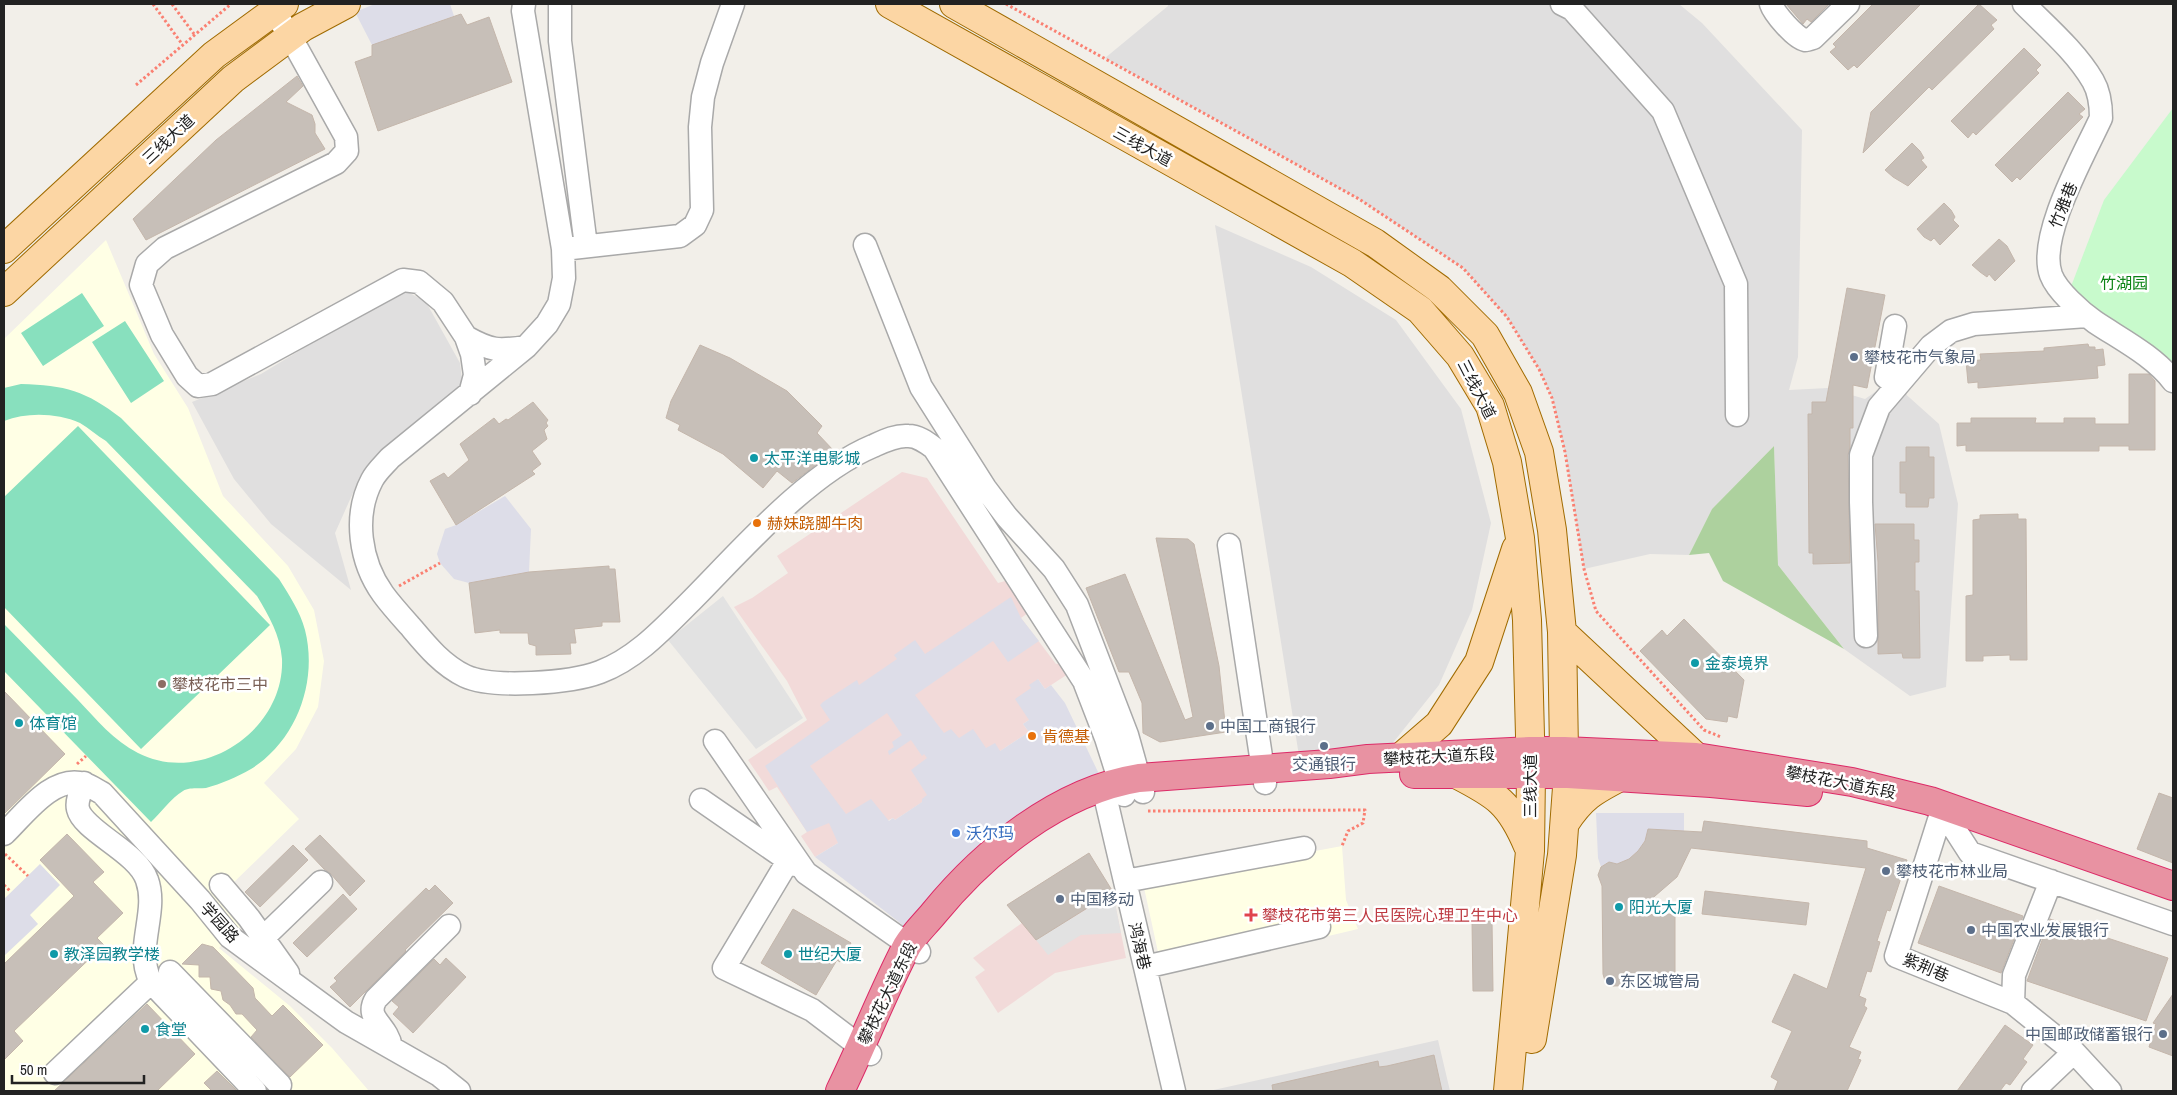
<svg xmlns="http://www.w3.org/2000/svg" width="2177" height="1095" viewBox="0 0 2177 1095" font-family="'Archivo Narrow','Noto Sans SC',sans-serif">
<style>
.residential{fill:#e0dfdf}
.commercial{fill:#f2dad9}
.education{fill:#ffffe5}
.forest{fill:#add19e}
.park{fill:#c8facc}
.pitch{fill:#88e0be}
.parking{fill:#e2e2e2}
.plaza{fill:#dddde8;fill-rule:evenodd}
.building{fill:#c7bfb8;stroke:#c4b6ab}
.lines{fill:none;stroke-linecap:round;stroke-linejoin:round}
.minor-casing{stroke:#a9a9a9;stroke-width:25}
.major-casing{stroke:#a06b00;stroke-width:30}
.highway-casing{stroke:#dc2a67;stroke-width:30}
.path{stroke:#fa8072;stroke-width:3;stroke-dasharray:2.5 2.5;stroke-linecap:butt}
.minor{stroke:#fff;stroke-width:22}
.major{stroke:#fcd6a4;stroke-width:28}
.highway{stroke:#e892a2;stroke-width:28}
.service-dot{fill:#5c6f8a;stroke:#fff;stroke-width:2}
.culture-dot{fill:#0f9aa8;stroke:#fff;stroke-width:2}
.food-dot{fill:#e8710a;stroke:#fff;stroke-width:2}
.education-dot{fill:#8d6e63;stroke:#fff;stroke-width:2}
.shop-dot{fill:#3f7fe0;stroke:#fff;stroke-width:2}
.health-dot{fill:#e0444e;stroke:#fff;stroke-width:2}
.labels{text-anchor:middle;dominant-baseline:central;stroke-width:5;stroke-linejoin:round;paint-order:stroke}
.street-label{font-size:16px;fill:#222;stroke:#fff}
.park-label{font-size:16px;fill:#0c8416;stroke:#fff}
.service-label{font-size:16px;fill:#4e5e75;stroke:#fff;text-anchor:start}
.culture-label{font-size:16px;fill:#0d838f;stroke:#fff;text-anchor:start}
.food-label{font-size:16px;fill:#c56008;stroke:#fff;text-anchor:start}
.education-label{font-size:16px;fill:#785e54;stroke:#fff;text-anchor:start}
.shop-label{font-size:16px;fill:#366cbe;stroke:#fff;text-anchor:start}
.health-label{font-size:16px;fill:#be3a42;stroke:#fff;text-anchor:start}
</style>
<rect width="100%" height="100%" fill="#f2efe9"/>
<path class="residential" d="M1168,4H1679L1702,23L1802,130L1798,357L1789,390L1828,388L1865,399L1891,381L1939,424L1958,504L1946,687L1910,696L1844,649L1778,565L1774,446L1712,509L1689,555L1650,554L1584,569L1565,452L1552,397L1539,369L1507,317L1463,268L1359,199L1105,58L1168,6Z
M1215,225L1311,267L1396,320L1461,409L1491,523L1472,610L1439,685L1388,749L1299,756Z
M406,291L426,302L460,363L463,389L361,475L335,533L351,590L271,524L234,479L192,402L261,374L340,326Z
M1438,1040L1450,1091H1209Z"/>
<path class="commercial" d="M902,472L927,478L998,583L1009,580L1032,610L1021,618L1056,664L1061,663L1068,674L1045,689L1038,679L1031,688L1029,720L1023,724L1029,732L895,820L893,818L838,843L815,857L801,836L807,832L777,787L769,791L748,760L807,720L787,681L734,607L752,598L788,573L777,556Z
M1089,853L1113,893L1126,958L1055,973L998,1013L975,977L985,970L973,958L1022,923L1007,905Z"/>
<path class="education" d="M106,240L154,354L188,408L223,496L288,566L314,610L324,661L318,707L296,749L264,783L299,819L231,885L255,912L219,948L290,1006L332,1048L369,1091H4V339Z
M1342,846L1346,900L1358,929L1163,975L1143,883Z"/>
<path class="forest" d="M1774,446L1778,565L1844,649L1723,581L1709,553L1689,555L1712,509Z"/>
<path class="park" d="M2173,108V381L2067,297L2104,200Z"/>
<path class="pitch" d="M82,293L104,326L43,366L21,333Z
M125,321L164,381L131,403L92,342Z
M21,384C65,385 86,391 121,418L279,579C289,595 300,611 305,630C318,681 297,740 251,769C237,777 221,784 206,788C199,789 189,787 183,791C171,798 161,813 151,822L4,671V624C29,649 53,675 78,700C96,719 114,741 138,753C202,786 285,730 282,659C280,635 269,616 257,596L106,441C97,436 89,428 80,423C57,413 27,412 4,421V388Z
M78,426L270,625L141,749L4,607V497Z"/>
<path class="parking" d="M723,596L803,718L756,749L668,640Z
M1113,893L1121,933L1081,935L1048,955L1036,940Z"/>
<path class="plaza" d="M375,4H450L454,16L372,45L355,12Z
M505,496L531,529L529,572L469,583L454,579L440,563L437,554L445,529L456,525Z
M1011,597L1021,618L1039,641L1008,662L993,641L915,695L944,733L951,729L959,738L973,729L986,748L995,743L1000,751L1029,732L1023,724L1029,720L1015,699L1031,688L1029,685L1038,679L1045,689L1051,685L1065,703L1099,774L1024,819L949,876L904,926L815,857L838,843L829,823L807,832L765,766L830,720L820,705L823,702L857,680L859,685L897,659L894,655L915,640L925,654ZM887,713L902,735L892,742L894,747L888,751L889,755L911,740L922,756L924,754L927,758L911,770L927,795L922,799V802L895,820L893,818L889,821L871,799L846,814L810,766Z
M1596,813H1684V831L1648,829L1645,841L1638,851L1629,859L1617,864L1608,862L1601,867L1598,858Z
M40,864L60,885L30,915L38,924L4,956V899Z"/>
<path class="building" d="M1786,4H1829L1811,22L1807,19L1803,24Z
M1873,4H1921L1857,68L1854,65L1848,70L1830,52L1836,47L1833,44Z
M1979,4L1997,20L1991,25L1994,29L1932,90L1929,87L1863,153L1871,112Z
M461,14L467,25L489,17L512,82L378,131L355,62L372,56V45Z
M2024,48L2041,65L2036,70L2039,73L1976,135L1973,132L1968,138L1951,121Z
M297,76L303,86L286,102L312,115L315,124V133L325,149L146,240L133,219L216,140Z
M2068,92L2085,109L2079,114L2083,117L2020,180L2017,177L2012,182L1995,165Z
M1912,143L1920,151L1924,158L1921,160L1927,167L1908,186L1893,177L1885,170Z
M1944,203L1951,210L1955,217L1953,220L1959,226L1940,245L1934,238L1931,241L1924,237L1917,229Z
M1999,239L2007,246L2015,261L1995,281L1989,274L1987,277L1980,272L1972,265Z
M1847,288L1885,295L1867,388L1853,385V428H1850V447L1848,455L1850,563L1813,564V553H1809L1808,414H1812V402H1826Z
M2088,344L2089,347H2095V350L2103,349L2105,365L2097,366L2098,378L1978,388V382L1968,383L1966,361L1981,360L1980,354L2044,351V348Z
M700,345L730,358L787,391L822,426L817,433L834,451L792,483L777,471L763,488L723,454L678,430L680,425L666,418L671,401Z
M2129,374H2149L2155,381V450H2129V446H2099V451H1966V445L1957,446V423H1971V418H2036L2035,423H2064V418H2095V424H2129Z
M533,402L548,420L546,423L548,426L544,430L547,439L532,451L541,464L532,471L535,474L456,525L430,481L444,473L448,478L469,460L460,444L494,418L499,424L506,419L508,420Z
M1906,447H1929V457H1934V498H1929L1928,507H1906V493H1900V462H1906Z
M2018,514V519H2026L2027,660H2010V655L1983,656V661H1966V596L1973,595V520L1980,519V515Z
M1875,524H1914V540H1919V562H1915V591H1919L1920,658H1903L1902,653L1878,654V562Z
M1156,538L1188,539L1194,544L1219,666L1226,732L1160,742L1143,733L1142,703L1129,672H1119L1086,588L1125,574L1185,720L1193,717Z
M609,566V569H615L620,622H602V626L574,629L576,643H570L571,654L536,655V646L529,644L528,633H500V630L475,633L469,583L529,572Z
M1684,619L1744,680L1737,718L1728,716L1727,722L1706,719L1640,651L1662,630L1667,636Z
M4,691L65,754L4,814Z
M2159,793L2173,798V863L2137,849Z
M1704,821L1867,841V848L1907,860L1890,911L1887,910L1877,941L1880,942L1871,972L1867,971L1859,996L1866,999L1864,1006L1867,1008L1849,1047L1861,1052L1858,1059L1861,1060L1847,1091H1774L1778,1081L1771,1077L1792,1031L1772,1022L1794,974L1827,989L1866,868L1691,848L1677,877L1633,915L1675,914V981H1648V985L1613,986L1605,981L1603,974L1602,886L1598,875L1601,867L1609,862L1617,864L1629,859L1638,851L1645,841L1648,829L1702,832Z
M67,834L104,872L93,882L123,913L97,938L104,945L14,1031L23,1041L4,1060V964L74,896L40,860Z
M320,835L365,881L350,896L330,873L324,869L305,849Z
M293,845L308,860L260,907L245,892Z
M1089,853L1113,892L1036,940L1007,905Z
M435,885L453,903L405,950L406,951L350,1007L330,987L337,981L334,978L426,888L429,891Z
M1939,886L2023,916L2001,973L1918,943Z
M1705,891L1809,903L1806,925L1702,914Z
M343,894L357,909L307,957L293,943Z
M793,909L851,943L840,962L837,960L816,995L761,963Z
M2050,919L2168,958L2146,1021L2027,981Z
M1472,921H1492L1493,991H1473Z
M202,944L213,947L253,988L255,998L272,1016L283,1005L323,1045L290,1077L251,1037L257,1030L242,1014H236L230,1005L223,1000L221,991L211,989L210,977H199V965L182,964Z
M446,958L466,977L413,1033L393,1014L399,1007L392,1001L434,959L440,965Z
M2173,994V1056L2149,1047L2156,1024L2153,1023Z
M147,1004L195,1054L157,1091H54Z
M2005,1025L2033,1045L2023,1059L2027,1062L2010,1085L2006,1083L2000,1091H1957Z
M1434,1055L1442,1091H1273L1272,1085L1378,1061L1379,1067L1387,1066Z
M217,1071L237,1091H212L204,1083Z"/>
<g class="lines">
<g class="minor-casing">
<path id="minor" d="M524,4L523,11L563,249L564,278L559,304L547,324L526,347L390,458C384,465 376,472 372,480C353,516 360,562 383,594C391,605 401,616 410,626C426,645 442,665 465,676C493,689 571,683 600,672C635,659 662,630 688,604C739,553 806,474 873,446C884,441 896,435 908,436C918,436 926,442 934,448L1084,681L1106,738L1124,795
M560,4V41L586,246
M1562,4L1572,9L1663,111L1736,284L1737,415
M1771,4C1774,13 1795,38 1805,40C1807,40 1810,39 1813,38L1848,4
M2024,4C2048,28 2076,52 2093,81C2100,93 2101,106 2101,118C2084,155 2037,237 2051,275C2057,291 2081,312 2095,322C2122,340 2154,356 2173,381
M274,11L290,36L346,137L347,151L336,163L165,248L147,264L141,285L162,335L187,376L198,386L212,384L403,280L419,282L443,302L466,337L472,354L475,375L470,394
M865,245L921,387L985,488L1007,517L1054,569L1077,605L1127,735L1143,792
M563,249L680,236L695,225L702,210L700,127L703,97L712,63L733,4
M1895,326L1886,377L1897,386
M466,337C491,351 498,351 526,347
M1229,545L1265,783
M1866,636L1861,502V455L1879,407L1931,346L1951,331L1974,324L2087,316
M715,741L806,873L919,952
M84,783C81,791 76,801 78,809C83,831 138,852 147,880C157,908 140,939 146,968C147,973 149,978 151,982L255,1091
M701,800L795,865
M1106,800L1174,1091
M1939,820L1896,956L2013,1003L2074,1052L2110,1091
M1952,825L1970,853L2173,924
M4,834C24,815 53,774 84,784C90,785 96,790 102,793L200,900L230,937L346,1022L439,1075L459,1091
M788,861L724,968L812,1010L870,1054
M1125,881L1304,848
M221,885L249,918L288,973
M263,938L321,882
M1145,967L1319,927
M170,972L280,1085
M2013,1003L2014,975L2051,881
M391,1047C387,1024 364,1019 376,999L449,926
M55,1073L151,982
M2033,1091L2074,1052"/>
</g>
<g class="major-casing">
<path id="major" d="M890,4L1352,263L1420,310L1460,356L1490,406L1507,462L1520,538L1527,620L1531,774L1530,851L1508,1091
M954,4L1375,243L1439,289L1485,335L1518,393L1539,452L1552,530L1562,632L1564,751L1568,774L1562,855L1532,1039
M4,249L214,55L284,4
M4,292L233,79L303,27L346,4
M1562,632L1696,757
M1401,757L1439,724L1479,662L1516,549
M1456,774C1497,795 1510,803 1528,846
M1565,823C1582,797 1593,791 1620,777"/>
</g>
<g class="highway-casing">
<path id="highway" d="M1414,774H1568L1711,783L1808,792
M840,1091C863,1044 883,992 907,946C914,934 925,924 934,913C984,852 1058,791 1139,778L1329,764L1368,759L1530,751H1564L1696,757L1852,782L1930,801L2173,886"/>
</g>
<path class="path" d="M153,4L182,44
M172,4L194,34
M1006,4L1359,199L1463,268L1507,317L1539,369L1552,398L1565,452L1584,569L1596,611L1704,730L1721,737
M136,85L231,4
M399,586L440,563
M77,764L86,756
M1148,811L1365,810L1363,823L1348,831L1342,846
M5,854L28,876
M4,885L11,892"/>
<use href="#minor" class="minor"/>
<use href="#major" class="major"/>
<use href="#highway" class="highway"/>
</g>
<g class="service-dot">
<circle cx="1854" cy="357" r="5"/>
<circle cx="1210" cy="726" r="5"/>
<circle cx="1324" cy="746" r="5"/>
<circle cx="1886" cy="871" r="5"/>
<circle cx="1060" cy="899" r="5"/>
<circle cx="1971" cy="930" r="5"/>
<circle cx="1610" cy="981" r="5"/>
<circle cx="2163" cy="1034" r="5"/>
</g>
<g class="culture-dot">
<circle cx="754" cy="458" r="5"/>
<circle cx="1695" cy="663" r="5"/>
<circle cx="19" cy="723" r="5"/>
<circle cx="1619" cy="907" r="5"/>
<circle cx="54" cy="954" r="5"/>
<circle cx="788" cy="954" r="5"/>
<circle cx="145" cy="1029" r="5"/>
</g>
<g class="food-dot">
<circle cx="757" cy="523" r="5"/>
<circle cx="1032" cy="736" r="5"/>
</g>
<circle class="education-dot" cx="162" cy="684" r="5"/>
<circle class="shop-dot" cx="956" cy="833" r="5"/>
<path class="health-dot" d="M1248.5 907.5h5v5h5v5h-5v5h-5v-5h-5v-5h5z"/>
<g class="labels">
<g class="street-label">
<text transform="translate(168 139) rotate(-43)">三线大道</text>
<text transform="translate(1143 146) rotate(29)">三线大道</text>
<text transform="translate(2063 205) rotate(-68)">竹雅巷</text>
<text transform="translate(1477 389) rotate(63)">三线大道</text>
<text transform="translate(1439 756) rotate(-3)">攀枝花大道东段</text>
<text transform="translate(1841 782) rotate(11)">攀枝花大道东段</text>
<text transform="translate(1530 786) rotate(-90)">三线大道</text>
<text transform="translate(220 922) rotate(48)">学园路</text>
<text transform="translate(1140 946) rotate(77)">鸿海巷</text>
<text transform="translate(1926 967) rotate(23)">紫荆巷</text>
<text transform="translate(887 993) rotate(-64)">攀枝花大道东段</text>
</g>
<g class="park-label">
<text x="2124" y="283">竹湖园</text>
</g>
<g class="service-label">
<text x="1864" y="357">攀枝花市气象局</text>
<text x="1220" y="726">中国工商银行</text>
<text x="1324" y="764" text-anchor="middle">交通银行</text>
<text x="1896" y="871">攀枝花市林业局</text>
<text x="1070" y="899">中国移动</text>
<text x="1981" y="930">中国农业发展银行</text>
<text x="1620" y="981">东区城管局</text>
<text x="2153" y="1034" text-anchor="end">中国邮政储蓄银行</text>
</g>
<g class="culture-label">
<text x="764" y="458">太平洋电影城</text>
<text x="1705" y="663">金泰境界</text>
<text x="29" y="723">体育馆</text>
<text x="1629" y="907">阳光大厦</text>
<text x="64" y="954">教泽园教学楼</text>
<text x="798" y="954">世纪大厦</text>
<text x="155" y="1029">食堂</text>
</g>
<g class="food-label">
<text x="767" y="523">赫妹跷脚牛肉</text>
<text x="1042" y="736">肯德基</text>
</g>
<g class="education-label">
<text x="172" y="684">攀枝花市三中</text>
</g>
<g class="shop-label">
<text x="966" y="833">沃尔玛</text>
</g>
<g class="health-label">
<text x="1262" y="915">攀枝花市第三人民医院心理卫生中心</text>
</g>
</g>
<rect width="2177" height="1095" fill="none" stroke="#222222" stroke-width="10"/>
<path d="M12 1075v8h132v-8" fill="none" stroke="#222222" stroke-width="2.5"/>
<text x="20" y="1075" font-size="15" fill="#222222" stroke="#ffffff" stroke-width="4" paint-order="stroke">50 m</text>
</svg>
